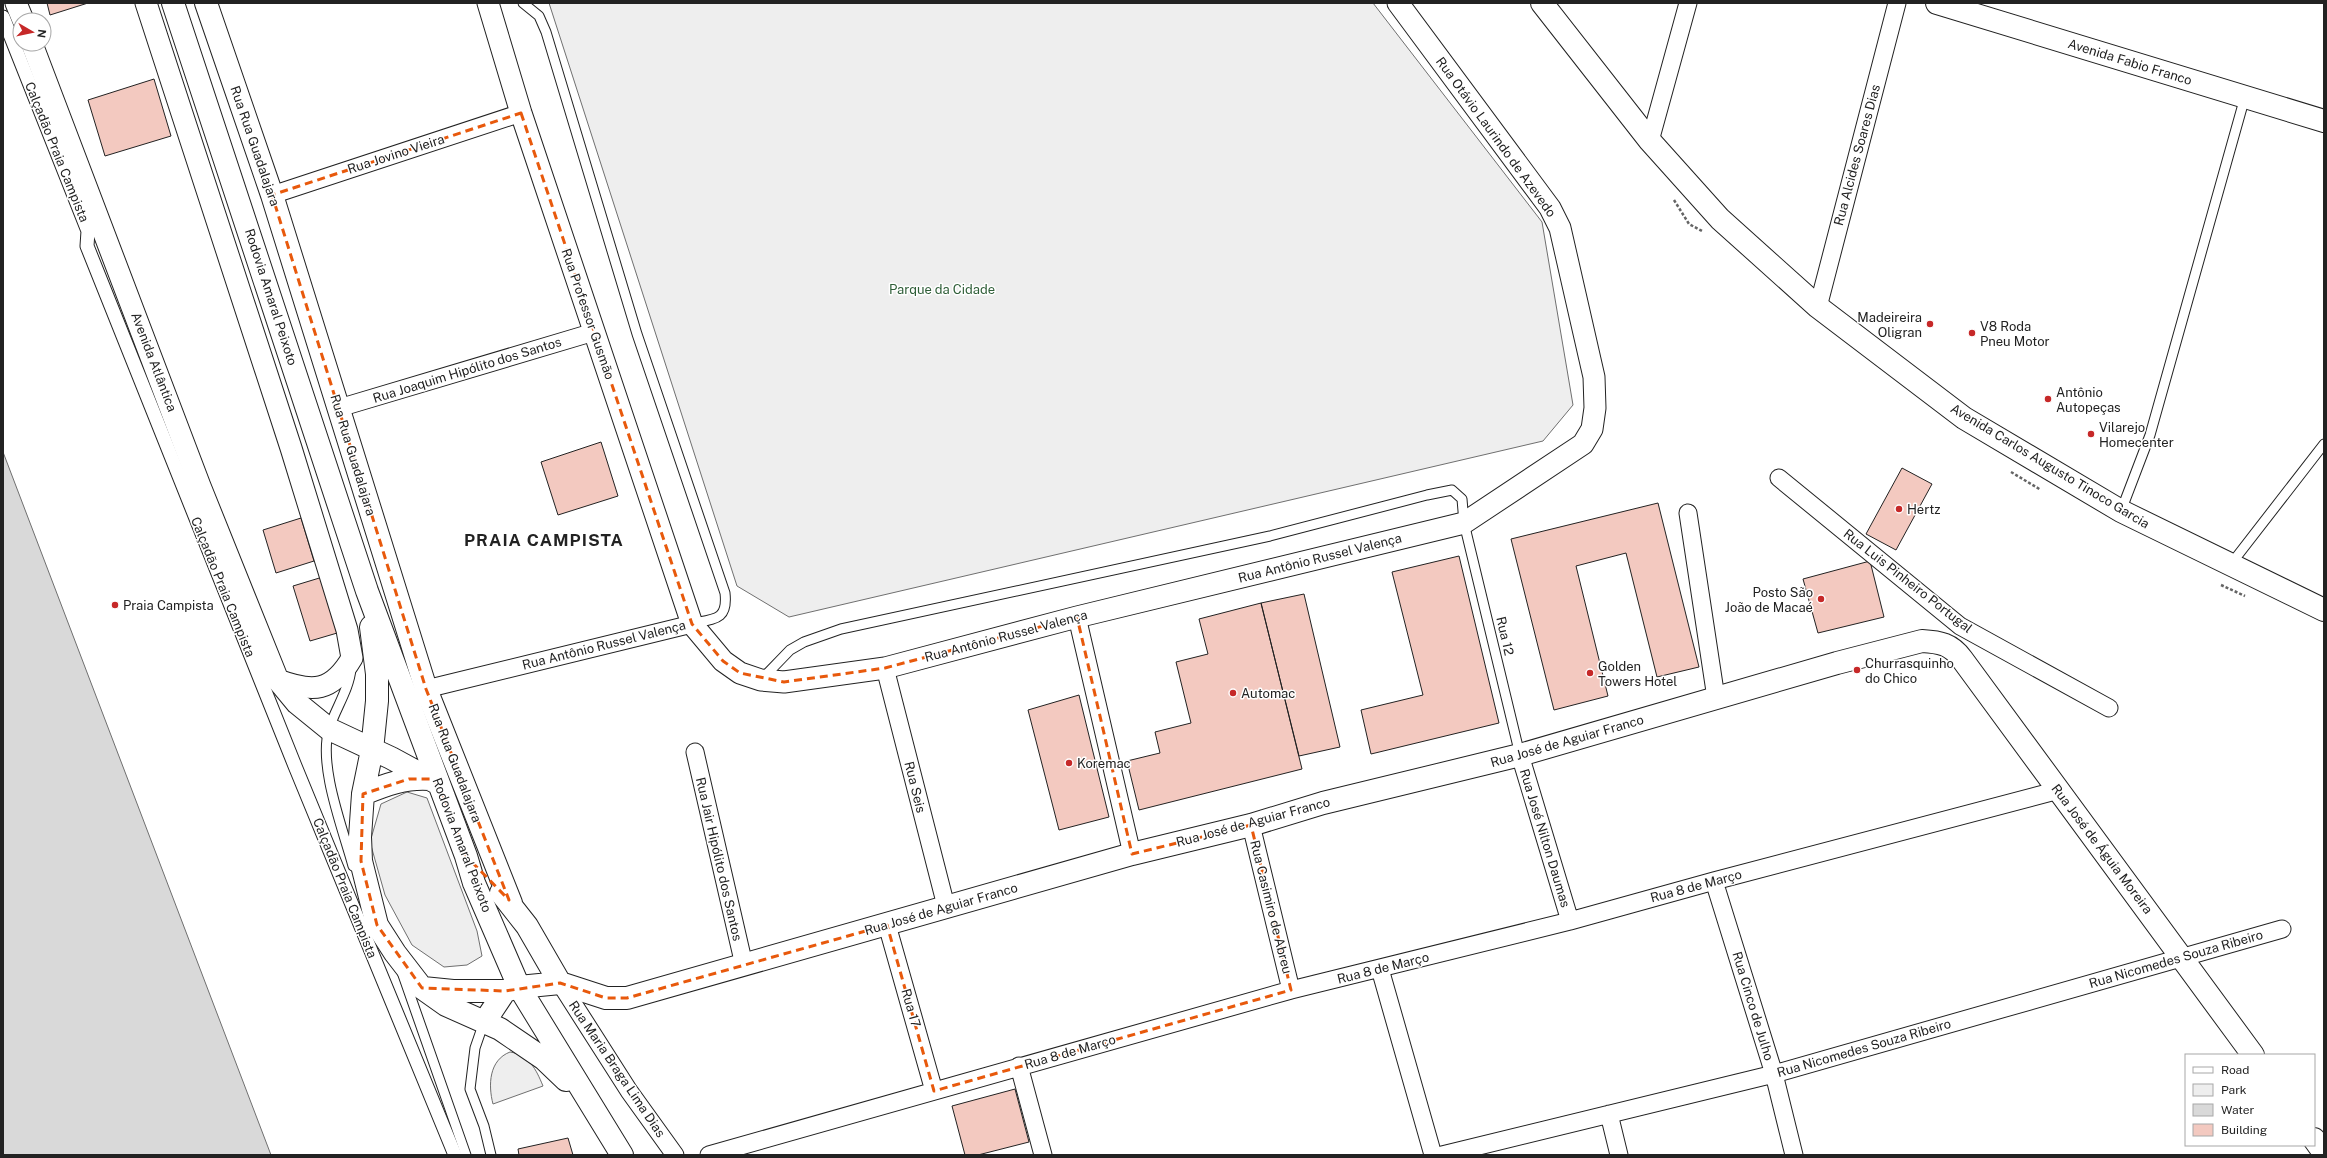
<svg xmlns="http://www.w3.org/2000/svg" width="2327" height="1158" viewBox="0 0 2327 1158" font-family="'Public Sans',sans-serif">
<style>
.green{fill:#eee;stroke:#6f6f6f}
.water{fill:#d9d9d9;stroke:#6f6f6f}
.building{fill:#f3c9c0;stroke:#222}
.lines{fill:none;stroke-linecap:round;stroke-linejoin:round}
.service-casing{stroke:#222;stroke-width:11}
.pedestrian-casing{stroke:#222;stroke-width:15}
.minor-casing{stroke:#222;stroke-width:19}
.tertiary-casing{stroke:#222;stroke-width:23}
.secondary-casing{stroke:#222;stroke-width:24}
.trunk-casing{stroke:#222;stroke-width:24}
.path{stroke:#646464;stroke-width:2.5;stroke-dasharray:3 2;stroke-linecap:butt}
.service{stroke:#fff;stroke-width:9}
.pedestrian{stroke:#fff;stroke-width:13}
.minor{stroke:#fff;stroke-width:17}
.tertiary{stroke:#fff;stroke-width:21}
.secondary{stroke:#fff;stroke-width:22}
.trunk{stroke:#fff;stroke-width:22}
.marked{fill:none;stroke:#e8590c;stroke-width:3;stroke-dasharray:8 5;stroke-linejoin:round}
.poi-dot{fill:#c62828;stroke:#fff;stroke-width:1.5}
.labels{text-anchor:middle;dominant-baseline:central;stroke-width:3;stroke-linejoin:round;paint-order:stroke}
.street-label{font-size:13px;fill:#222;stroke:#fff}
.park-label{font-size:13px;fill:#2f5e38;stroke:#fff}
.poi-label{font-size:13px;fill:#222;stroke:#fff;text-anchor:start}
.district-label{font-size:17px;font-weight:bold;letter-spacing:1px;fill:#222;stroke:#fff}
</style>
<rect width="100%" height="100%" fill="#fff"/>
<path class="green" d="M549,3H1373L1542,222L1573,405L1543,441L789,617L737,586Z
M407,792L427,798L477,931L482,956L467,965L444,967L412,945L385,895L370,842L381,804Z
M510,1052C529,1055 536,1069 543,1086L493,1104C488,1085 489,1060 510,1052Z"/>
<path class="water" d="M3,452L271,1155H3Z"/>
<path class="building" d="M47,3H88L50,15Z
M154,79L171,136L105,156L88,100Z
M601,442L618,496L558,515L541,462Z
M1902,468L1932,484L1896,550L1866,534Z
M1658,503L1699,667L1657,677L1626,553L1576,566L1608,696L1554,710L1511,539Z
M301,518L314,561L276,573L263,530Z
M1459,556L1499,723L1371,754L1361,710L1423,695L1392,572Z
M1870,561L1884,617L1818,633L1803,579Z
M326,576L344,631L310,641L293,586Z
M1304,594L1340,747L1299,756L1261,603Z
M1261,603L1302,769L1139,810L1127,761L1160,753L1155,732L1191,723L1176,662L1208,654L1199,619Z
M1079,695L1109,817L1059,830L1028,710Z
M1015,1089L1029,1142L978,1155H965L952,1106Z
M568,1138L573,1155H519L518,1149Z"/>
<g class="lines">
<g class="service-casing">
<path id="service" d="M523,3L539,16L546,32L637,334L725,593C728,620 715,619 693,623
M2121,511L2150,435L2245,97
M2231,564L2324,444
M351,669C349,690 335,709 329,729C318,766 343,829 353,866
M762,679L790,650L804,642L841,629L1270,536L1427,495L1452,490L1462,499L1464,523L1520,755
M403,975L466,1155
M484,1022L475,1048L470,1089L484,1126L491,1155"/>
</g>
<g class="pedestrian-casing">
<path id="pedestrian" d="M3,17L88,231L87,246L295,766L455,1155"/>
</g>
<g class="minor-casing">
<path id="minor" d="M1650,141L1688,3
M272,195L521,113
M1818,307L1897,3
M339,408L594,332
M1779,478L1960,626L2109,708
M1688,513L1716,698
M1077,617L1132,854
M885,668L946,906
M426,689L692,624
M695,752L744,965
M1520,755L1570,921
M1251,825L1291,990
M1714,881L1774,1074L1794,1155
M887,925L934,1091
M1380,969L1433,1155
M560,983L629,1091L675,1155
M1019,1066L1043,1155
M1609,1114L1619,1155
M709,1155L1291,990L1570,921L1714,881L2059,790
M1442,1155L1774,1074L2282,929"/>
</g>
<g class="tertiary-casing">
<path id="tertiary" d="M16,3L23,20
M488,3L521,113L692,624L723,661L740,673L761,680L784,682L885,668L1077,617L1464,523L1583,444L1592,429L1595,408L1594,377L1560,228L1550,208L1398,3
M32,44L200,486L278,680C313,693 332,692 352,658L347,630L291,448L146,3"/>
</g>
<g class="secondary-casing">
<path id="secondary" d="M206,3L272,195L426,689L511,903
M1542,3L1650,141L1720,219L1818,307L1964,418L2121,511L2324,610
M1937,3L2324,121
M501,893L527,926L560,983
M485,1021L505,991L519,987L560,983L606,998H627L1132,854L1251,825L1323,803L1520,755L1837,663L1922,641C1940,642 1951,644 1962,659L2253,1055
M2314,1139L2324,1153"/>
</g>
<g class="trunk-casing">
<path id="trunk" d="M173,3L367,591L466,856L474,883L519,987L622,1155
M371,627L377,674V701L372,750L363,794L360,837L361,861L377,925L395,953L422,988L446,1005L500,1029L544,1059L566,1080
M278,680L297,703L329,729L391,758L439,784
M363,794C385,785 406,777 430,779
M423,988L453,991H505"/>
</g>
<path class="path" d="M1674,200L1689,224L1702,231
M2011,472L2041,490
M2221,585L2245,596"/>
<use href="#service" class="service"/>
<use href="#pedestrian" class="pedestrian"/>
<use href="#minor" class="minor"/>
<use href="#tertiary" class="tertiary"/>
<use href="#secondary" class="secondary"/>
<use href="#trunk" class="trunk"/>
</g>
<path class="marked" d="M521,113L692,624L723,661L740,673L784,682L885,668L1077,617L1132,854L1251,825L1291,990L934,1091L887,925L627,998H606L560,983L505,991L422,988L377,925L361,861L363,794L409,779H430L439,784L466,856L509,900L426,689L272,195Z"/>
<g class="poi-dot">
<circle cx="1930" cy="324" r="4"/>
<circle cx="1972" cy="333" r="4"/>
<circle cx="2048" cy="399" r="4"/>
<circle cx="2091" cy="434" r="4"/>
<circle cx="1899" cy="509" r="4"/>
<circle cx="1821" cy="599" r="4"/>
<circle cx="115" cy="605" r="4"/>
<circle cx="1857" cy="670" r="4"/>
<circle cx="1590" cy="673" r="4"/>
<circle cx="1233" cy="693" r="4"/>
<circle cx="1069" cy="763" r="4"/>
</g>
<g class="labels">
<g class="street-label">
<text transform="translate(2130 62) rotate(17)">Avenida Fabio Franco</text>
<text transform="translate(1496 137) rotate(54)">Rua Otávio Laurindo de Azevedo</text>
<text transform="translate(255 146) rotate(71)">Rua Rua Guadalajara</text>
<text transform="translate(57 152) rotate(68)">Calçadão Praia Campista</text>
<text transform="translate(396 154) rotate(-18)">Rua Jovino Vieira</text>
<text transform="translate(1857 155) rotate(-75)">Rua Alcides Soares Dias</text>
<text transform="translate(271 297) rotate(72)">Rodovia Amaral Peixoto</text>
<text transform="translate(588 314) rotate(71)">Rua Professor Gusmão</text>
<text transform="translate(154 362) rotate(69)">Avenida Atlântica</text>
<text transform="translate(467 370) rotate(-17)">Rua Joaquim Hipólito dos Santos</text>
<text transform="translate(353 455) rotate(73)">Rua Rua Guadalajara</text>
<text transform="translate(2050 466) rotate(31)">Avenida Carlos Augusto Tinoco Garcia</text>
<text transform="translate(1320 558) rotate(-14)">Rua Antônio Russel Valença</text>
<text transform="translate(1908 581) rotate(38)">Rua Luis Pinheiro Portugal</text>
<text transform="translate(223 587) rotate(68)">Calçadão Praia Campista</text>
<text transform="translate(1006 636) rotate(-15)">Rua Antônio Russel Valença</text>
<text transform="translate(1505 636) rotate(77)">Rua 12</text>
<text transform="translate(604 645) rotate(-14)">Rua Antônio Russel Valença</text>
<text transform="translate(1567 741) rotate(-16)">Rua José de Aguiar Franco</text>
<text transform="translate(455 763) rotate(69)">Rua Rua Guadalajara</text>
<text transform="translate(915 787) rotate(76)">Rua Seis</text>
<text transform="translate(1253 822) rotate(-15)">Rua José de Aguiar Franco</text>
<text transform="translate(1545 838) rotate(73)">Rua José Nilton Daumas</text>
<text transform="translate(462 845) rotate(69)">Rodovia Amaral Peixoto</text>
<text transform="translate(2102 849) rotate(53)">Rua José de Águia Moreira</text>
<text transform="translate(719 859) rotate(77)">Rua Jair Hipólito dos Santos</text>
<text transform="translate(1696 886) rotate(-15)">Rua 8 de Março</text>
<text transform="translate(345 888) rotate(68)">Calçadão Praia Campista</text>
<text transform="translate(1271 907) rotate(76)">Rua Casimiro de Abreu</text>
<text transform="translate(941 909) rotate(-16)">Rua José de Aguiar Franco</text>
<text transform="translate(2176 959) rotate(-16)">Rua Nicomedes Souza Ribeiro</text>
<text transform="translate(1383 968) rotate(-14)">Rua 8 de Março</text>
<text transform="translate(1753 1006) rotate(73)">Rua Cinco de Julho</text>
<text transform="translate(911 1008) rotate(74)">Rua 17</text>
<text transform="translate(1864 1048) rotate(-16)">Rua Nicomedes Souza Ribeiro</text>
<text transform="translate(1070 1052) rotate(-16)">Rua 8 de Março</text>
<text transform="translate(617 1069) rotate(56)">Rua Maria Braga Lima Dias</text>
</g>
<g class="park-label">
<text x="942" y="289">Parque da Cidade</text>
</g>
<g class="poi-label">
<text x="1922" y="317" text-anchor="end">Madeireira<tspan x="1922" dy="15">Oligran</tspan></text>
<text x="1980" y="326">V8 Roda<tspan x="1980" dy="15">Pneu Motor</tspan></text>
<text x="2056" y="392">Antônio<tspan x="2056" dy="15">Autopeças</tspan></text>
<text x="2099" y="427">Vilarejo<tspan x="2099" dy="15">Homecenter</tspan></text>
<text x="1907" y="509">Hertz</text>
<text x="1813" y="592" text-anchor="end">Posto São<tspan x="1813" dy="15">João de Macaé</tspan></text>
<text x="123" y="605">Praia Campista</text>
<text x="1865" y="663">Churrasquinho<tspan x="1865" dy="15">do Chico</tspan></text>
<text x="1598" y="666">Golden<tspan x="1598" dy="15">Towers Hotel</tspan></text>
<text x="1241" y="693">Automac</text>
<text x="1077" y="763">Koremac</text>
</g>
<g class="district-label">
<text x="544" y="540">PRAIA CAMPISTA</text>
</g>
</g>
<rect width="2327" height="1158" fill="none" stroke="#222222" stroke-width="8"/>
<rect x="2185" y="1054" width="130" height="92" fill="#ffffff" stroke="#a7a7a7"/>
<rect x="2193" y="1067" width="20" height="6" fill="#ffffff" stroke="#a7a7a7"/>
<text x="2221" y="1074" font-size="12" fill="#222222">Road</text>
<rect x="2193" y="1084" width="20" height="12" fill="#eeeeee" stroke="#a7a7a7"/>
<text x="2221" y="1094" font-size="12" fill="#222222">Park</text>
<rect x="2193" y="1104" width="20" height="12" fill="#d9d9d9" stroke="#a7a7a7"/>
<text x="2221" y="1114" font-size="12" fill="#222222">Water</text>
<rect x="2193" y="1124" width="20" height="12" fill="#f3c9c0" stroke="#a7a7a7"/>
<text x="2221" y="1134" font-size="12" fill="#222222">Building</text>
<g transform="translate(32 32) rotate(99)"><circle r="19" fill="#ffffff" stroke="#a7a7a7"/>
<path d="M0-3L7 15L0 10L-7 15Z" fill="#c62828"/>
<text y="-6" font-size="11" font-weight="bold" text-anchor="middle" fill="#222222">N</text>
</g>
</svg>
